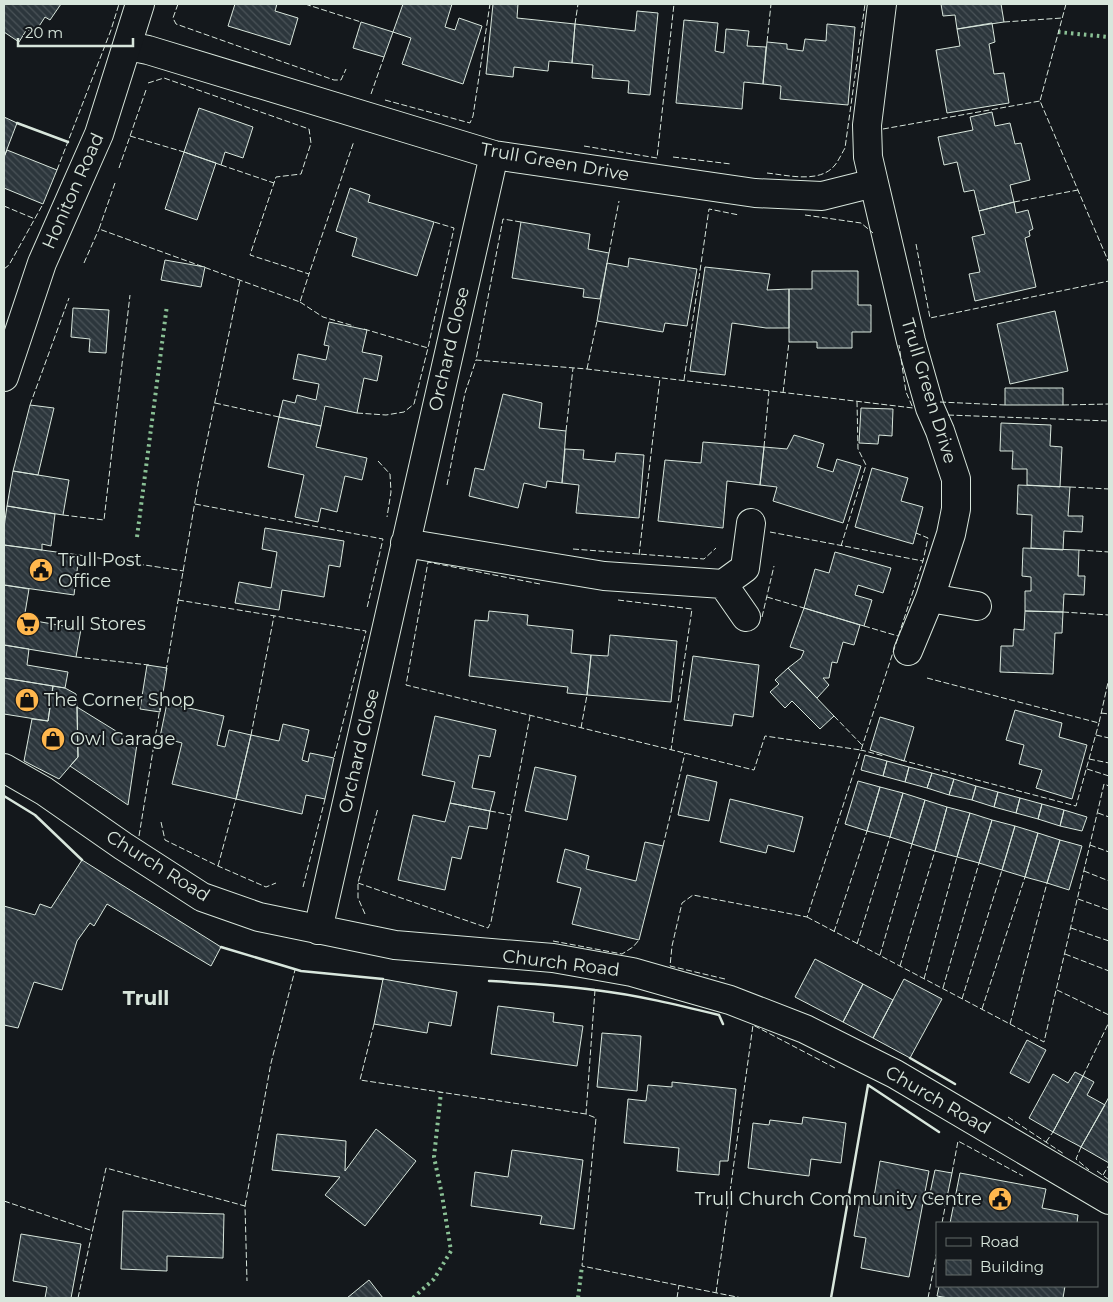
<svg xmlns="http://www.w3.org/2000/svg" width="1113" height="1302" viewBox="0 0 1113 1302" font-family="Montserrat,sans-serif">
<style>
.building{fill:url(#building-back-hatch);stroke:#d8e6dc}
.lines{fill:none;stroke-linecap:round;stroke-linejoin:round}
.minor-casing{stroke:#d8e6dc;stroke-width:30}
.tertiary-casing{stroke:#d8e6dc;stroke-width:30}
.minor{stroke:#14181c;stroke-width:28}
.tertiary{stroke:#14181c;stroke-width:28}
.hedge{stroke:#8ac095;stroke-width:4;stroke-dasharray:2.5 4;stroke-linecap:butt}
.fence{stroke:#d8e6dc;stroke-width:1;stroke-dasharray:6 2.5;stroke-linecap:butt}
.wall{stroke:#d8e6dc;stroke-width:2.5}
.labels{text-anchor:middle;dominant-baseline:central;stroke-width:4;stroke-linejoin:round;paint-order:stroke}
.street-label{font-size:18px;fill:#d8e6dc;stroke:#14181c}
.poi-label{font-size:18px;fill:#d8e6dc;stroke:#14181c;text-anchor:start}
.quarter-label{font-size:20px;font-weight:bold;fill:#d8e6dc;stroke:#14181c}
</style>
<defs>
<pattern id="building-back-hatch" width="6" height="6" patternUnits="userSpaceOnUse" patternTransform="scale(1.25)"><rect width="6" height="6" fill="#2c363c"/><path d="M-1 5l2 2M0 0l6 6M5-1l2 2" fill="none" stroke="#4a5358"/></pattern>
</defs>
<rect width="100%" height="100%" fill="#14181c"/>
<path class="building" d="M4,4H61L50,20L45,17L34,34L27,29L19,42L4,32Z
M235,4H277L275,11L298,18L290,45L228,26Z
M403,4H452L445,27L455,30L459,18L482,26L463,84L402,64L411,38L393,32Z
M493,4H518L517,18L575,24L572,63L549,61L548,71L514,67L513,77L486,74Z
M941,4H1001L1004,22L957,29L955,15L943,16Z
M637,11L658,13L650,95L628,93L629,81L592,78L593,65L572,63L575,24L635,31Z
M684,20L718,23L715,51L724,53L726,29L749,31L747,46L766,47L763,84L744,82L742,109L676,103Z
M361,22L393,32L384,57L353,48Z
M992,23L995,42L989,44L994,74L1004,73L1009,103L947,113L936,50L960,46L957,29Z
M827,24L855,27L848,105L780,99L781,86L763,84L767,42L787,44V49L803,51L805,39L826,41Z
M199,108L253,127L243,158L225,152L221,165L184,152Z
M992,112L995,126L1010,123L1015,144L1021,143L1030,180L1010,185L1014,202L979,211L974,190L964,192L957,162L944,165L938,137L973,130L970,117Z
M4,117L17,123L4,157Z
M7,150L57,170L43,204L4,188V157Z
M184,152L216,163L197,220L165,209Z
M350,188L370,195L368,202L434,222L417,276L352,256L357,238L336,231Z
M1014,202L1016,213L1028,210L1033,229L1029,231L1030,236L1025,238L1036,287L975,301L969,274L980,272L972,237L985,234L979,211Z
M521,222L590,234L588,249L609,253L600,299L583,297L584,289L512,278Z
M629,258L697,269L687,326L665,323L663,332L597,321L607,263L628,267Z
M165,260L205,267L201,287L161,280Z
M705,267L770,274L767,290L789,289V328H766L732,323L725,375L690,371Z
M812,271H858V305H871V332H852V348H817V342H789V289H812Z
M73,308L109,310L106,353L89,352L90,339L71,337Z
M1055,311L1068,371L1010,384L997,324Z
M329,322L367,330L362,352L382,356L377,381L364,378L357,413L325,406L321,426L279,417L283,400L295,403L297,395L316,400L319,384L293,379L298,354L326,360L329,346L324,345Z
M1005,388H1063V405H1005Z
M503,394L542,403L539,428L566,431L562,483L547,481L546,488L524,483L518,508L469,496L475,468L484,470Z
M30,405L54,408L38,475L13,471Z
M861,408L893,409L892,436L879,435L878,444L859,443Z
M279,417L321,426L316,447L367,458L362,480L345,476L337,512L321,508L318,522L295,517L304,475L268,467Z
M1001,423L1051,425L1050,446L1062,447L1060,487L1027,485V469H1012L1013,451H1000Z
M794,435L824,444L817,467L833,472L837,459L861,466L843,523L773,501L777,487L760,485L764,447L787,449Z
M703,442L764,447L760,485L727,481L723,528L658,521L665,460L701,463Z
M565,449L584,450L583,459L615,462L616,453L644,455L639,518L576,513L579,485L562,483Z
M872,468L908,478L901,501L923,507L913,544L855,527Z
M13,471L69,480L63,515L7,506Z
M1018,485L1070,487L1068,516H1083L1082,532L1064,531L1063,550L1031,548L1032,515L1017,514Z
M7,506L55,514L51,546L42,544V550L4,545V527Z
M265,528L344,541L340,567L329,565L324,597L282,590L279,610L235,603L239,582L271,588L277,552L262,549Z
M4,545L79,555L74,595L4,585Z
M1023,548L1079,550L1078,576H1085L1084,595L1064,594L1063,612L1025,611V591H1031V577L1022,576Z
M835,552L891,568L883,593L858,585L855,595L872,600L864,626L804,608L815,569L829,573Z
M4,585L29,589L24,619L81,629L76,657L4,645Z
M804,608L860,625L854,645L843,642L837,663L832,662L829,678H823L829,685L817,698L788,668L801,658L804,651L790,647Z
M489,611L528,615L527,625L573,630L571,653L591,655L587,695L567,693L568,687L469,676L475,620L488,621Z
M1025,611L1063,612L1062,633H1055L1053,674L1000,672L1001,646H1013L1014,629L1024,630Z
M610,635L677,641L671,702L587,695L591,655L608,656Z
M4,645L29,649L27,665L68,672L65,688L4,678Z
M693,656L759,665L753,717L734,714L732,726L684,720Z
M147,665L167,668L160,712L140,709Z
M788,668L834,716L820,729L792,701L785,708L770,692L779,684L775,680Z
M4,678L53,686L48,721L4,714Z
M53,686L65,688L76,694L77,707L78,757L59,779L24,761L32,719L48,721Z
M167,703L224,716L217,745L225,747L229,730L251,735L236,799L172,784L182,743L160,737Z
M77,707L137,744L128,805L70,766L78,757Z
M1015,710L1062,723L1059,737L1087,745L1072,799L1036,788L1042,770L1019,764L1024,745L1006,740Z
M435,716L496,730L490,757L479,755L472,788L495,792L490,811L450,803L455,782L422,775Z
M880,717L914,727L904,761L870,750Z
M283,724L309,730L302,760L308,762L310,753L334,758L325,799L306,795L302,814L236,799L251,735L279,741Z
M865,755L887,761L883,776L861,770Z
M887,761L909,767L905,782L883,776Z
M535,767L576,776L567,820L525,811Z
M909,767L932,773L927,788L905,782Z
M932,773L954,779L949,795L927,788Z
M687,775L717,782L709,821L678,815Z
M954,779L976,786L972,800L949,795Z
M858,781L880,787L867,831L845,824Z
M976,786L998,792L994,807L972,800Z
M880,787L903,793L890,837L867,831Z
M998,792L1020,798L1016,813L994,807Z
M903,793L925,800L912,844L890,837Z
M1020,798L1042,804L1038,819L1016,813Z
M730,799L803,817L794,852L768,845L766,853L720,842Z
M925,800L947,807L935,851L912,844Z
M450,803L490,811L487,829L469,826L461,859L452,857L445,890L398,880L413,815L445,822Z
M1042,804L1064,810L1060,826L1038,819Z
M947,807L970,813L957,857L935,851Z
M1064,810L1087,817L1082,831L1060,826Z
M970,813L992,820L979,863L957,857Z
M992,820L1015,826L1002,870L979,863Z
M1015,826L1038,833L1025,877L1002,870Z
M1038,833L1060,840L1047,883L1025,877Z
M1060,840L1082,846L1069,890L1047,883Z
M645,842L663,846L639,940L572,924L581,888L557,882L565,849L589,856L586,869L636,881Z
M82,860L221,947L211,966L107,904L94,926L90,923L77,941L62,990L34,982L18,1028L4,1025V906L35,915L40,904L51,908Z
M815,959L863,984L843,1022L795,997Z
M383,979L457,992L451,1026L429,1022L427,1033L374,1024Z
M904,979L942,999L910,1058L873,1038Z
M863,984L893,1000L873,1038L843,1022Z
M498,1006L554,1013L553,1022L583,1026L577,1066L491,1054Z
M602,1033L641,1036L637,1091L597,1087Z
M1027,1040L1046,1050L1029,1083L1010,1073Z
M1075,1072L1083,1076L1053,1132L1029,1118L1053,1074L1068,1083Z
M1083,1076L1094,1082L1087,1095L1105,1105L1081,1147L1053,1132Z
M672,1082L736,1089L728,1161H720L719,1175L677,1171L679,1148L624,1143L628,1099L646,1101L648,1085L672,1087Z
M1109,1097V1163L1081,1147Z
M803,1117L846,1123L841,1163L811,1159L809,1176L748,1168L753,1123L769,1125L770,1120L802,1124Z
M376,1129L416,1161L365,1226L325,1195L340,1177L272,1170L277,1134L346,1141L345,1171Z
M512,1150L583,1160L574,1229L540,1224L542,1216L471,1206L475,1172L508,1177Z
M880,1161L929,1171L909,1277L861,1268L866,1238L854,1236L861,1195L874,1197Z
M935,1170L952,1173L946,1202L929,1198Z
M960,1173L1046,1189L1042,1208L1078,1215L1077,1223H950Z
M123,1211L224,1214L223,1258L167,1256V1271L121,1269Z
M21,1234L81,1244L71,1298H45L47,1287L13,1281Z
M369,1280L383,1298H347Z
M939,1286H1065L1063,1298H948L937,1296Z"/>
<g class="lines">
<g class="minor-casing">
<path id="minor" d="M128,46L148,50L494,155L755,193L822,196L874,183L868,157L867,125L882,4
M874,183L911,341L930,408L940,431L956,479V509L951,534L930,598L908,651
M405,543L604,576L723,584
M930,598L977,606
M746,617L723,584L745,568L751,523
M4,768L44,791L123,846L202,897L259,917L395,945L553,958L632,972L730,1000L805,1029L895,1074L1109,1200
M318,930L494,155"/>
</g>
<g class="tertiary-casing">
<path id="tertiary" d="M4,377L42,263L99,134L140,4"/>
</g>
<use href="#minor" class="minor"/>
<use href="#tertiary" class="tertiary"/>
<path class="hedge" d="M1058,32L1109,37
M137,537L167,305
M413,1298L434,1279L451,1251L442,1195L434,1157L441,1092
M578,1298L582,1266"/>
<path class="fence" d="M178,4L173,18L176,24L334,80H341L346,69
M305,4L361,22
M1066,4L1040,101L1109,263
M1004,22L1062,18
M575,24L578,4
M767,42L771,4
M148,83L164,78L309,129L311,143L301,174L276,177L250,255L309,274L354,141
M371,94L384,57
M385,100L470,123L473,116L490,4
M883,129L1040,101
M130,136L184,152
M584,146L657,158L674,4
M673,157L731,164
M221,165L274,183
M119,168L146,90
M57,170L111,30L119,4
M767,173C787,175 820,184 835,165C839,160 842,153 845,148L865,4
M115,183L99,229L300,302L309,274
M1014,202L1078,190
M4,206L35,219
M805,215L861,223L873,233
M521,222L503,219L476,360L587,369L913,408L906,392L899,345
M916,244L930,318L1109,281
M609,253L619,201
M84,263L99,229
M4,269L9,265L43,204
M300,302L323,317L354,326
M364,329L428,348L454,228L434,222
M587,369L597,321
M684,380L709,209L739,215
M783,393L789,342
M940,402L1005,405
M215,403L279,417
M30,405L69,298
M1063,405L1109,404
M357,413L386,415L404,412L414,404L428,348
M948,415L1109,421
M566,431L573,368
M764,447L769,391
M378,461L390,474L391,492L387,517
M447,485L465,393L476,360
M1070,487L1109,489
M195,504L383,539L367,608
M63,515L104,520L130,295
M770,532L923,561L928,538L916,533
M841,546L866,465L858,449L857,402
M573,549L704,559L716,548
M1079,550L1109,552
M79,555L184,571
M639,555L660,378
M540,584L428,562L406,685L754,770L765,736L861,750L923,561
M767,597L804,608
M178,600L366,631L334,758
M618,600L692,609L671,750
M1063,612L1109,615
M762,617L774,566
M864,626L898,636
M76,657L149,665
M166,671L198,484L240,280
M927,678L1099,723L1109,678
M1101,713L1109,714
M834,716L863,746
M581,728L587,695
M251,735L274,616
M1096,735L1109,738
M1089,759L1109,763
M901,760L1076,806L1099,723
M1087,769L1109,776
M490,811L511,815
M1098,813L1109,817
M161,822L165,840L218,866L266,887L276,883
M139,836L160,708
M1090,845L1109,852
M663,846L685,753
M218,866L236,799
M1084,871L1109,881
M358,883L488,928L491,922L530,716
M303,887L325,799
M1078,899L1109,910
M365,914L358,898V883L378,808
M807,917L1044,1042L1104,784L1109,786
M1071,928L1109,941
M834,932L867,831
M553,941L622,954L633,947L639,940
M857,944L890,837
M1065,954L1109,971
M880,955L912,844
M900,966L935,851
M725,979L670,966L672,946L682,903L693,895L807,917L861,750L884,756
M924,979L957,857
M943,988L979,863
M595,990L586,1114L596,1118L582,1266L742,1298
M1057,990L1109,1015
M962,999L1002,870
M982,1009L1025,877
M374,1024L360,1080L586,1114
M1010,1024L1047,883
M1083,1076L1109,1022
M1008,1117L1064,1154
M1046,1142L1053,1132
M1081,1147L1076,1159L1089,1170
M1097,1171L1109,1180
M952,1173L958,1141L1023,1176
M1103,1175L1109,1165
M4,1201L93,1231
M245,1206L271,1063L295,970
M942,1223L946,1202
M716,1293L753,1025L835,1068
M78,1298L106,1168L245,1206L247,1281
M677,1298L679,1285
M928,1298L937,1251"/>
<path class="wall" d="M17,123L68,142
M4,796L35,815L82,860
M221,947L301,971L383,979
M489,981C524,983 560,985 595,990C637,995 678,1005 719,1015L723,1024
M910,1058L955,1084
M831,1298L868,1085L939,1132"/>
</g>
<defs>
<g id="civic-disc" transform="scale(1.25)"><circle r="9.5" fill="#ffb74d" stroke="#14181c"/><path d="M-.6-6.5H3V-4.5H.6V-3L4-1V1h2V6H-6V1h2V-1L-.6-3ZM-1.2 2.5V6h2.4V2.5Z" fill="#111"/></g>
<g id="supermarket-disc" transform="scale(1.25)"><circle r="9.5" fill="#ffb74d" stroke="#14181c"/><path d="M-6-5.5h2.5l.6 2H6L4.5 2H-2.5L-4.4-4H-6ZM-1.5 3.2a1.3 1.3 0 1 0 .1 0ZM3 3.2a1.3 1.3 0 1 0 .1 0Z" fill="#111"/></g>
<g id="shop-disc" transform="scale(1.25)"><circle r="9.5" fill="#ffb74d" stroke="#14181c"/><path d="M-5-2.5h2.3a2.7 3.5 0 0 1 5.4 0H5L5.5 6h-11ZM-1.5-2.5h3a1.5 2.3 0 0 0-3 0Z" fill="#111"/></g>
</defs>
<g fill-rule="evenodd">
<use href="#civic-disc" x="41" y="570"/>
<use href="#supermarket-disc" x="28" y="624"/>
<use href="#shop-disc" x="27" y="700"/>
<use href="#shop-disc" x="53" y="739"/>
<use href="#civic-disc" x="1000" y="1199"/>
</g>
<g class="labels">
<g class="street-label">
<text transform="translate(555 162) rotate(10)">Trull Green Drive</text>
<text transform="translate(73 191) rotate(-66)">Honiton Road</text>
<text transform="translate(449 349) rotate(-77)">Orchard Close</text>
<text transform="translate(929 391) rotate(73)">Trull Green Drive</text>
<text transform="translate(359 751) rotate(-77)">Orchard Close</text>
<text transform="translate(158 866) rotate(32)">Church Road</text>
<text transform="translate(561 963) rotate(7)">Church Road</text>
<text transform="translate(938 1100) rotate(30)">Church Road</text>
</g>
<g class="poi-label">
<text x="58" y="560">Trull Post<tspan x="58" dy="21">Office</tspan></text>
<text x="46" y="624">Trull Stores</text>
<text x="44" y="700">The Corner Shop</text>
<text x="70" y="739">Owl Garage</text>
<text x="982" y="1199" text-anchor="end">Trull Church Community Centre</text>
</g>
<g class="quarter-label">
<text x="146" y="998">Trull</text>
</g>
</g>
<rect width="1113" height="1302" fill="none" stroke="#d8e6dc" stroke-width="10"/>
<rect x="936" y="1222" width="162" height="65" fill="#14181c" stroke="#626a69"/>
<rect x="946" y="1238" width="25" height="8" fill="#14181c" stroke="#626a69"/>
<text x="980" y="1247" font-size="15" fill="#d8e6dc">Road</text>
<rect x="946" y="1260" width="25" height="15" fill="url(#building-back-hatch)" stroke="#626a69"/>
<text x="980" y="1272" font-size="15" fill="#d8e6dc">Building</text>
<path d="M18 38v8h115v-8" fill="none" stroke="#d8e6dc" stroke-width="2.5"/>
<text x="25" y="38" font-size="15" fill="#d8e6dc" stroke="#14181c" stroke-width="4" paint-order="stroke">20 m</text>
</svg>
